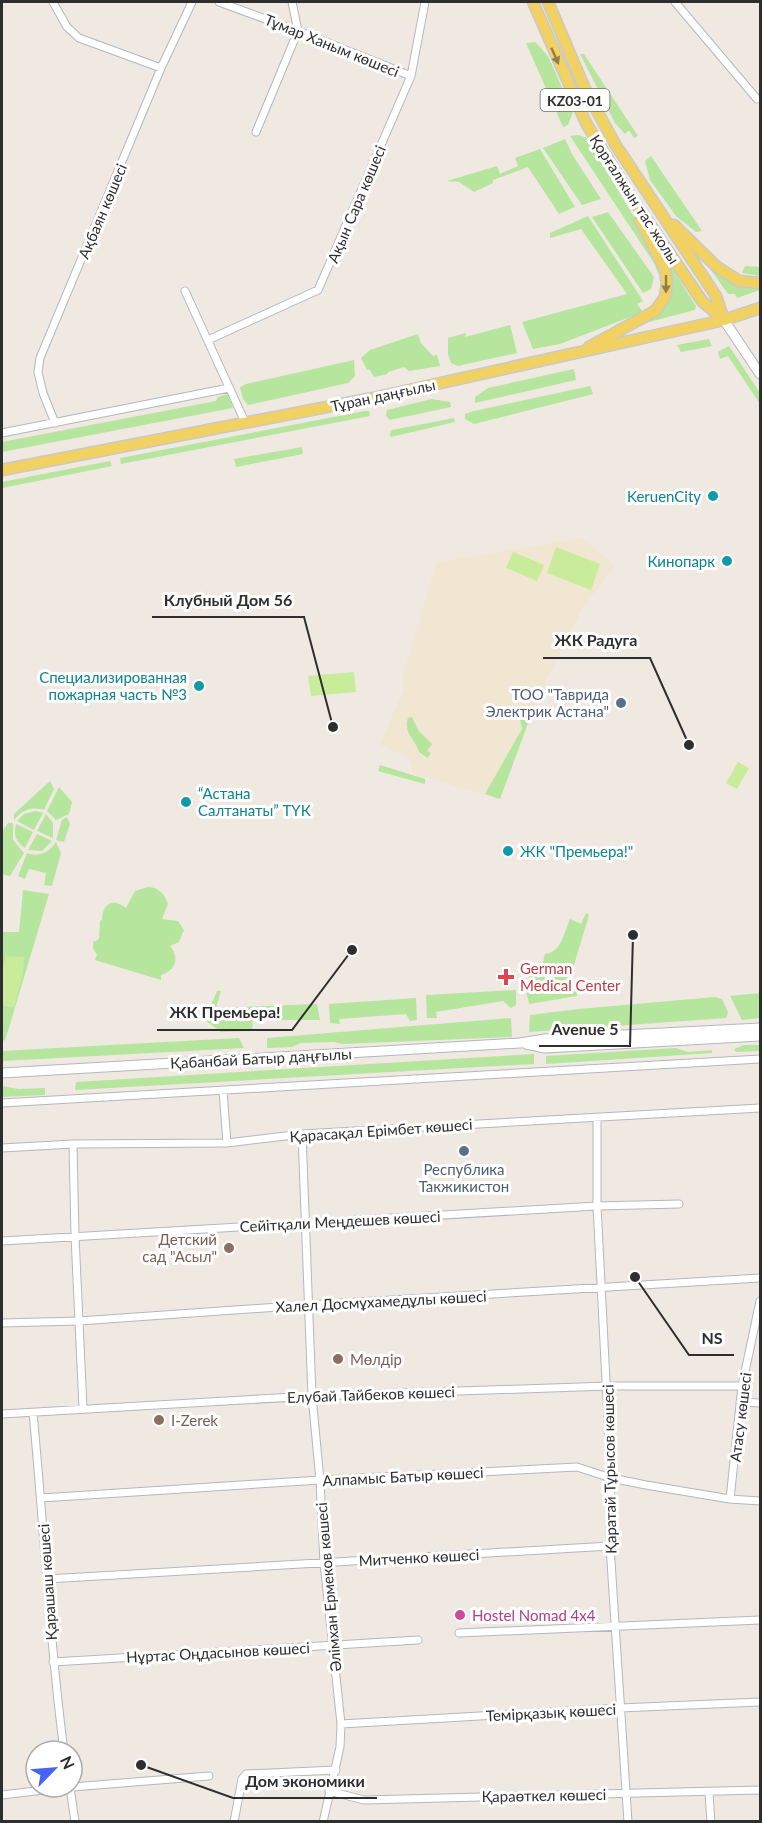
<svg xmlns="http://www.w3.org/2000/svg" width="762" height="1823" viewBox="0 0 762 1823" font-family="Lato,sans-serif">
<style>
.education{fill:#f0e6d1}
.green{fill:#b6e59e}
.pitch{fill:#c9ec9a}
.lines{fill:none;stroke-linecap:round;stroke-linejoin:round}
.street-casing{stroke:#b4b7c1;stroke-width:9}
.secondary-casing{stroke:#b4b7c1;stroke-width:11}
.primary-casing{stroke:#c9c9c9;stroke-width:13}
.street{stroke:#fff;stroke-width:7}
.secondary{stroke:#fff;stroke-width:9}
.primary{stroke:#f2d163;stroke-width:10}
.oneway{fill:#908048}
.culture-dot{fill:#0f9aa8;stroke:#fff;stroke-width:2}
.service-dot{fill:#5c6f8a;stroke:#fff;stroke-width:2}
.health-dot{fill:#e0444e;stroke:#fff;stroke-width:2}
.education-dot{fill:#8d6e63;stroke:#fff;stroke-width:2}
.hotel-dot{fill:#d1479c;stroke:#fff;stroke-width:2}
.labels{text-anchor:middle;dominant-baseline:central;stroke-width:6;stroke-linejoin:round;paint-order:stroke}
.shield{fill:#fff;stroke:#6d6d6d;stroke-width:1.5}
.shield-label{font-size:14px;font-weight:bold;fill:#2e2e2e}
.street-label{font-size:15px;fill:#2e2e2e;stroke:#fff}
.culture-label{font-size:15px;fill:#0d838f;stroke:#fff;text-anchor:end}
.service-label{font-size:15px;fill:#4e5e75;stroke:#fff;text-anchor:end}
.health-label{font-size:15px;fill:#be3a42;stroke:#fff;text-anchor:start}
.education-label{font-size:15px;fill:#785e54;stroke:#fff;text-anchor:start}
.hotel-label{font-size:15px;fill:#b23c85;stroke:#fff;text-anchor:start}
.leader{fill:none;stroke:#2e2e2e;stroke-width:2}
.callout-dot{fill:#2e2e2e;stroke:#fff;stroke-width:2}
.callout-label{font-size:16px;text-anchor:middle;font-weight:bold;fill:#2e2e2e;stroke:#fff;stroke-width:6;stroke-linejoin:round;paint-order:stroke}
</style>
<rect width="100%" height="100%" fill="#efe9e1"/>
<path class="education" d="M582,538L615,566L582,609L536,701L500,799L412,773V766L408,757L380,745L404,688L402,679L437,562Z"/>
<path class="green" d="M535,42L548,56L573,112L568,125L563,127L526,43Z
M580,54H584L638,136L634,138L629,130L625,134L615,123Z
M579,135L587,138L634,217L662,275L660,282L659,275L654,263L570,136Z
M565,139L572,154L601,199L582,205L543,148Z
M540,149L575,207L559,214L528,167L493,180V183L474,192L459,182L447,181L497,166L500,174L518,166L515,158Z
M651,156L702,231L696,232L676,216L650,180L645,161Z
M608,212L654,277L651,289L643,293L592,217Z
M588,216L643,301L637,304L643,312L560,344L533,349L522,322L627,294L581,229L550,238V233Z
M668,262L696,306L695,310L649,322C671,299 677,294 668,262Z
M706,263L760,287V290L737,298L735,294H728Z
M745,266L760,267V276L742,273Z
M510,325L517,353L458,366L451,363L448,354V338L466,333L465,337Z
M418,334L421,343L433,356L437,355L440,366L409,371L404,367L388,372L387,374L374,377L369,369L367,370L361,358L370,350Z
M709,339L712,346L681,352L677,345Z
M729,346L760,393V404L728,356L720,359L718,352Z
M354,360L355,376L348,383L248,405L243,399L240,387L246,384Z
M574,369L576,380L475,403V397L488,388Z
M590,386L593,394L474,424L465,419V414L474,411Z
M228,394L233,408L2,452V442L216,401L218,397Z
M432,399L450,402L451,407L390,420L386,416L387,410Z
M365,411H369L370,416L121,464L120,458Z
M454,418L455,422L391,437L390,433L392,430Z
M302,447L303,454L236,467L234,459Z
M110,461L112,466L2,488V482Z
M521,713L530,718L500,799L485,794L522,729L519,715Z
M412,717L418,730L432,744L427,751L431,753L428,758L419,752C415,739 403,733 408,718Z
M380,765L425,779V784L378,771Z
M50,781L54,789L44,810C31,806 22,810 14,820V814Z
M59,787L72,802L69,814L56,820L47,811Z
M36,811L43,813L34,830L17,821L24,814Z
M46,814L53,823V838L37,831Z
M67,817L70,824L64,842L56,840L62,820Z
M8,823H13V840L24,853L10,876L2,874V832Z
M16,824L33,832L25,848C16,842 13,835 16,824Z
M37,834L52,841L42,851L28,850Z
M56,842L61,853L52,886L44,885L46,873L29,869L25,879L18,876L27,853C39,857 49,853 56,842Z
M147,887C158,887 164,893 168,904L162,919L178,921L184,930L179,942L170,946C180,958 176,970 161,975V980L95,960L97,955L93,948V942L99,939L100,921L102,920C102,904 113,897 126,908L135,891Z
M23,890L49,894L8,1031L5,1040L2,1041V932H19Z
M586,913L589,915L570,978L576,982L577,996L529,1004L526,990L529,974L539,978L545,954C562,952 564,932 570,919L581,924Z
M516,990V1005L511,1008L503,1001L436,1012L437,1018H427L426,995Z
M217,991H221L216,1008L317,1004L320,1020H253L252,1031L221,1032L205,1020Z
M760,993V1018L742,1020L730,996Z
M715,997L722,999L728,1012L726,1018L529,1032L530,1015L579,1009Z
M416,998L417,1020L410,1021L406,1014L339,1019L340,1024L330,1023L329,1004Z
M511,1018L512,1037L342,1044L334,1042L301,1043L292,1047L267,1048V1038Z
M239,1038L244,1048L2,1061V1051Z
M744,1045H760V1051L736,1052L734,1049Z
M676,1048L688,1052L712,1050V1053L546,1064V1056Z
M534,1054V1064L75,1090L76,1082Z
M2,1086L19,1089L45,1088V1095L2,1097Z"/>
<path class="pitch" d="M556,547L600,564L591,590L547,573Z
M513,552L544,565L537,581L506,568Z
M354,672L356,692L311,696L308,676Z
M738,762L749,768L737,789L726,783Z
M6,956L24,957L23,973L14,1008L2,1005V972Z"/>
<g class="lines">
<g class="street-casing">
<path id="street" d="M53,2L67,27L79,38L161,68
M219,2L298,31L411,76
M675,2L757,99
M256,132L298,31L292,2
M185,291L245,422
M208,340L318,290L411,76L425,2
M55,423L43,393L38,372L40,358L161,68L192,2
M2,433L229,388
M223,1091L227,1143
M2,1103L760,1059
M597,1117V1206L611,1478L610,1546L628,1822
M302,1134L312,1396L320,1480L324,1563L341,1724L340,1747L323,1822
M73,1144L75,1236L83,1408
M2,1148L73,1144L227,1143L302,1134L760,1108
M2,1241L597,1206L679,1204
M2,1323L79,1321L307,1305L760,1278
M740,1402L760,1403
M33,1413C44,1526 49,1639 64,1751
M2,1414L312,1396L608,1386H742
M41,1498L320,1480L577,1467L611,1478L646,1485L730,1499L760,1501
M730,1499L742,1386L760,1301
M47,1579L610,1546
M459,1633L760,1620
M53,1662L418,1640
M341,1724L620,1708L760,1702
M70,1787L75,1822
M72,1787L209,1776
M329,1791L364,1800L760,1790
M709,1793L711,1822
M2,1795L69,1787
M234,1822L242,1779L246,1774L336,1770"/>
</g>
<g class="secondary-casing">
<path id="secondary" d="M724,320L760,374
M526,1044L545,1048L760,1036
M2,1073L520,1043L545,1039L760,1028"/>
</g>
<g class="primary-casing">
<path id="primary" d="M533,2L586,123L628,192L702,301L724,320
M548,2L585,89L615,144L716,296L724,320
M674,225L717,267L739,281L760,283
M589,347L655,311L665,297L667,283L665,269L640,220
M2,470L373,398L724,320L760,308"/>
</g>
<use href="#street" class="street"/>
<use href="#secondary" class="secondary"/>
<use href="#primary" class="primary"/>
</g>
<defs><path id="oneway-solid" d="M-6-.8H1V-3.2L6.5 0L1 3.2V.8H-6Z" transform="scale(1.5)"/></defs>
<g class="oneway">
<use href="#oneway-solid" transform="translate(555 56) rotate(66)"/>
<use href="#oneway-solid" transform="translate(666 284) rotate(90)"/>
</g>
<g class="culture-dot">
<circle cx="713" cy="496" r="6"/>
<circle cx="727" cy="561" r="6"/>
<circle cx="199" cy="686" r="6"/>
<circle cx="186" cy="802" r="6"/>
<circle cx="508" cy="851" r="6"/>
</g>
<g class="service-dot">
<circle cx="621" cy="703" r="6"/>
<circle cx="464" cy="1151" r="6"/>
</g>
<path class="health-dot" d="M503 968h6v6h6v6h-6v6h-6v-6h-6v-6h6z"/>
<g class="education-dot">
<circle cx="229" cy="1248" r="6"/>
<circle cx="338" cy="1359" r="6"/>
<circle cx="159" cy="1420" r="6"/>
</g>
<circle class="hotel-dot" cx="460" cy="1615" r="6"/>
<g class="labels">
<rect class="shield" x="540.5" y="89" width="69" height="22" rx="4.5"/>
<g class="shield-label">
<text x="575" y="100">KZ03-01</text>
</g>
<g class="street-label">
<text transform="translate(332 45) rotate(22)">Тұмар Ханым көшесі</text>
<text transform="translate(635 199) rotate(57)">Қорғалжын тас жолы</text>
<text transform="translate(356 204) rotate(-67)">Ақын Сара көшесі</text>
<text transform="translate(102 211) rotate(-67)">Ақбаян көшесі</text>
<text transform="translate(383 395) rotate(-12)">Тұран даңғылы</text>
<text transform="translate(261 1058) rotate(-3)">Қабанбай Батыр даңғылы</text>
<text transform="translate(381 1130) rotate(-4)">Қарасақал Ерімбет көшесі</text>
<text transform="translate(340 1221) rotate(-3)">Сейітқали Меңдешев көшесі</text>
<text transform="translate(381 1301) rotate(-3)">Халел Досмұхамедұлы көшесі</text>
<text transform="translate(371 1394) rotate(-2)">Елубай Тайбеков көшесі</text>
<text transform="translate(740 1417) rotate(-83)">Атасу көшесі</text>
<text transform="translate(609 1469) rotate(-91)">Қаратай Тұрысов көшесі</text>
<text transform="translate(403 1476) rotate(-3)">Алпамыс Батыр көшесі</text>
<text transform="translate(419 1557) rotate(-3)">Митченко көшесі</text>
<text transform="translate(47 1582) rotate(-94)">Қарашаш көшесі</text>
<text transform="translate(328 1587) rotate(-95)">Әлімхан Ермеков көшесі</text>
<text transform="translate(218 1652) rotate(-3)">Нұртас Оңдасынов көшесі</text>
<text transform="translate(551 1712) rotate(-3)">Темірқазық көшесі</text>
<text transform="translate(544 1795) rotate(-1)">Қараөткел көшесі</text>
</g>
<g class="culture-label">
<text x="701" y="496">KeruenCity</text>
<text x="715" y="561">Кинопарк</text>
<text x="187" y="677">Специализированная<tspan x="187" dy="17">пожарная часть №3</tspan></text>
<text x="198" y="793" text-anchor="start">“Астана<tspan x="198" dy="17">Салтанаты” ТҮК</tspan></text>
<text x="520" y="851" text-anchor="start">ЖК "Премьера!"</text>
</g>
<g class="service-label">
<text x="609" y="694">ТОО "Таврида<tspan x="609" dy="17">Электрик Астана"</tspan></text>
<text x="464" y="1169" text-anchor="middle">Республика<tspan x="464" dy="17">Такжикистон</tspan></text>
</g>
<g class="health-label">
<text x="520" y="968">German<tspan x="520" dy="17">Medical Center</tspan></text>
</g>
<g class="education-label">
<text x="217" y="1239" text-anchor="end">Детский<tspan x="217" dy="17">сад "Асыл"</tspan></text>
<text x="350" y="1359">Мөлдір</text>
<text x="171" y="1420">I-Zerek</text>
</g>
<g class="hotel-label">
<text x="472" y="1615">Hostel Nomad 4x4</text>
</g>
</g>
<path class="leader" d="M333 727L304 617H152M689 745L650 658H543M352 950L292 1030H157M633 935L630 1046H539M635 1277L689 1355H734M141 1765L233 1798H377"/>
<g class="callout-dot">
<circle cx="333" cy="727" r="6"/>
<circle cx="689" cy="745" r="6"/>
<circle cx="352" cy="950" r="6"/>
<circle cx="633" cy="935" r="6"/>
<circle cx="635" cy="1277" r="6"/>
<circle cx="141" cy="1765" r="6"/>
</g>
<g class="callout-label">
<text x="228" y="606">Клубный Дом 56</text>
<text x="596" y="646">ЖК Радуга</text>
<text x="225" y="1018">ЖК Премьера!</text>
<text x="585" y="1035">Avenue 5</text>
<text x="712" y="1344">NS</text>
<text x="305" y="1787">Дом экономики</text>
</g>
<rect width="762" height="1823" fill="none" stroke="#2e2e2e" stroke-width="6"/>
<g transform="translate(54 1769) rotate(65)"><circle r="28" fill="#ffffff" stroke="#ababab" stroke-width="1.5"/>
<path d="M0-4.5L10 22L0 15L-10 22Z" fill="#4264fb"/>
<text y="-9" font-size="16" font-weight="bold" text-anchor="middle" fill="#2e2e2e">N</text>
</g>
</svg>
